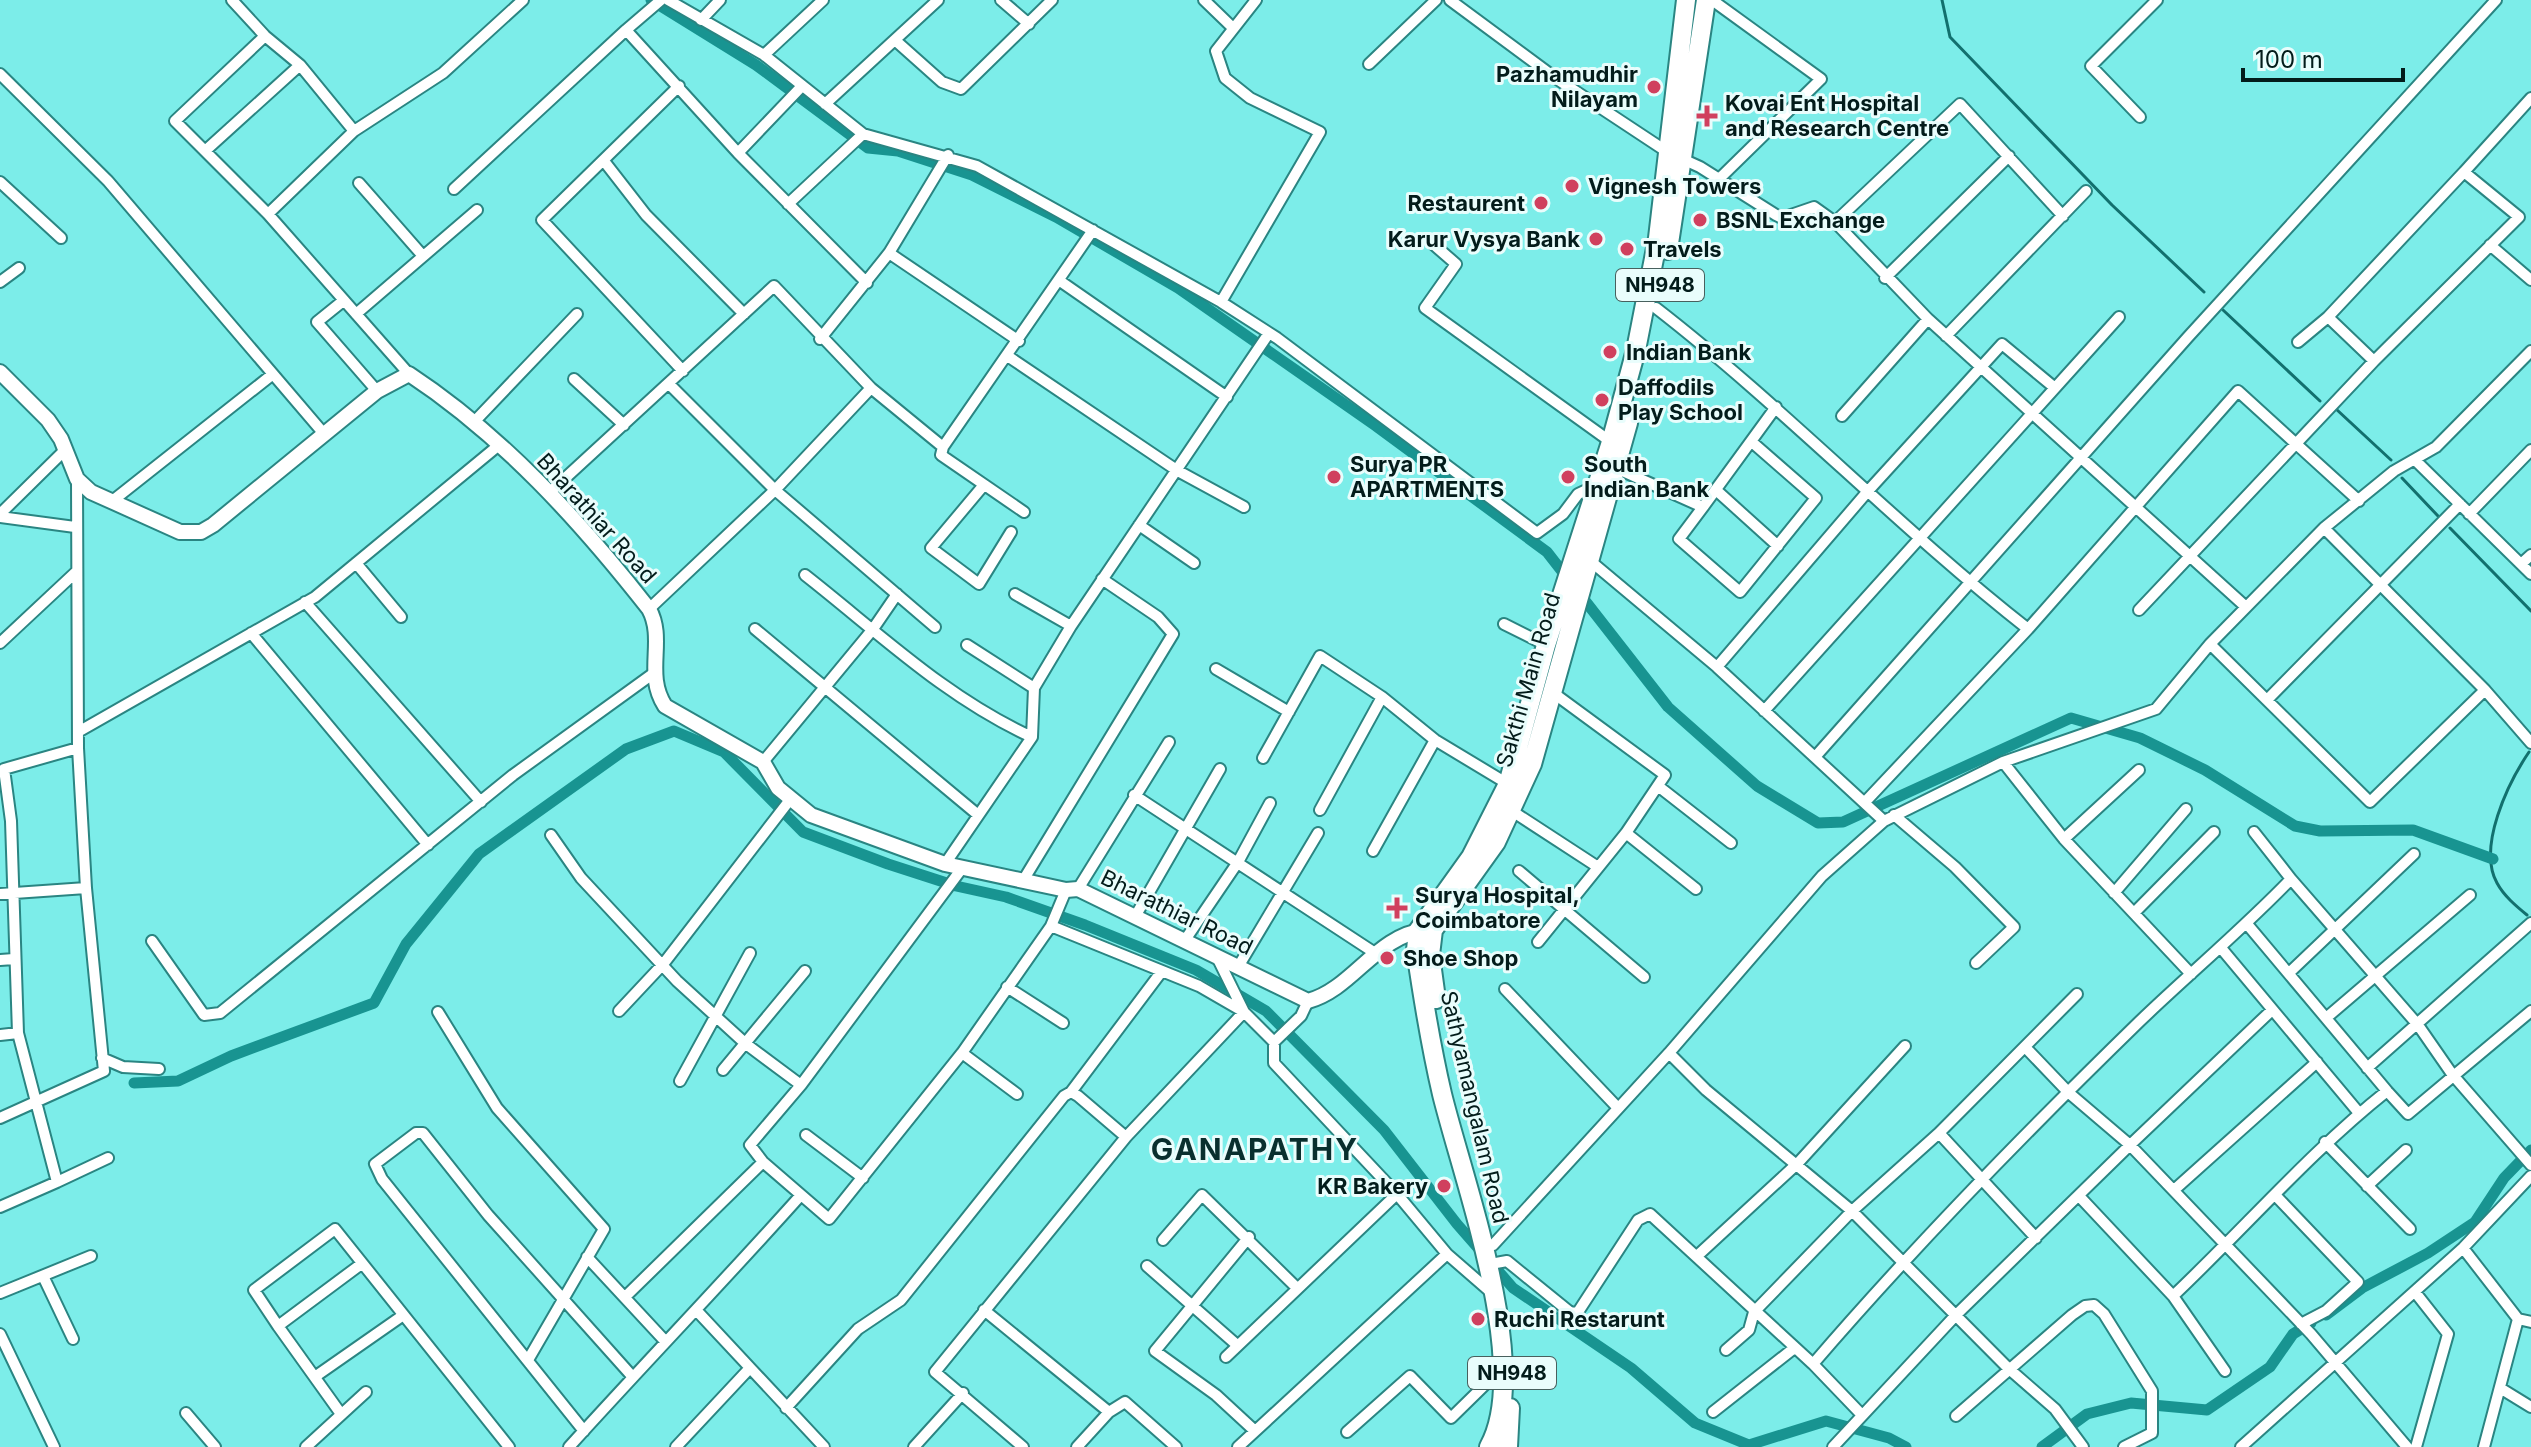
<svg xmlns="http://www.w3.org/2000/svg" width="2531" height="1447" viewBox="0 0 2531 1447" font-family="Inter,sans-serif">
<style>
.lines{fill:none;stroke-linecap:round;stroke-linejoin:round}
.stream{stroke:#12706e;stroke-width:3}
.canal{stroke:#189491;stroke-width:11}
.minor-casing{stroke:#2a8582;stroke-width:14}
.secondary-casing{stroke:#2a8582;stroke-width:18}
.trunk-casing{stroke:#2a8582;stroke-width:22}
.minor{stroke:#fff;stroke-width:10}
.secondary{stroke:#fff;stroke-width:14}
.trunk{stroke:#fff;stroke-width:18}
.poi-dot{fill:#d0405e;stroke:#e9fdfc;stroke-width:3}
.labels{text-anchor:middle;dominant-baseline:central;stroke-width:6;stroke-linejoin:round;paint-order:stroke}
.shield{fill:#e9fdfc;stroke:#48605e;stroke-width:2}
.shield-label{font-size:20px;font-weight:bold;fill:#031c1b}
.poi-label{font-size:22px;font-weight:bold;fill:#031c1b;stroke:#e9fdfc;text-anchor:start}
.street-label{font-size:22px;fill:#031c1b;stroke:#e9fdfc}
.district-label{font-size:30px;font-weight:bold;letter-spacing:2px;fill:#092f2e;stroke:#e9fdfc}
</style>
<rect width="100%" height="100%" fill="#7cede9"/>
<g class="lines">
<path class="stream" d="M1942,0L1950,37L2112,205L2204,292
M2223,310L2320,401
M2336,409L2391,460
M2402,478L2438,516
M2450,528L2531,611
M2527,915C2516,906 2504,896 2497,883C2477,847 2508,783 2529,752"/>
<path class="canal" d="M651,0L756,65L868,148L898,151L972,175L1056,217L1178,288L1376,426L1547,552L1668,707L1757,786L1818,823L1843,822L2071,718L2140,738L2205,770L2295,826L2320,831L2413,830L2493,859
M134,1083L178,1081L231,1056L374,1003L406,944L479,854L626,749L674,731L724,752L803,832L888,864L956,886L1006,897L1085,925L1196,970L1266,1011L1384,1130L1457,1224L1513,1288L1631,1368L1695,1423L1749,1445L1826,1421L1889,1438L1906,1447
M2326,1315L2362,1288L2428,1253L2475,1222L2504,1178L2531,1150
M2042,1447L2087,1414L2131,1403L2207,1410L2270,1367L2293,1334L2311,1323"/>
<g class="minor-casing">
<path id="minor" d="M232,0L265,36L300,65L354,131
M661,0L626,30L738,153L867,283
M668,0L764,55L863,134L977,166L1221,302L1277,338L1537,533L1563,514L1578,494L1597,485
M1001,0L1029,24
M1204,0L1233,28
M1450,0L1554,77L1669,153L1700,167L1776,215L1782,218L1814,207L1835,222L1928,319L2246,607
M1712,0L1821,79L1719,179
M701,20L720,0
M265,36L175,121L268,214L409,374
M896,41L942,82L961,89L1052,0
M764,55L823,0
M1369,64L1436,0
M0,74L108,181L325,435
M679,86L542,220L683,371
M825,104L938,0
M2140,117L2091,66L2157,0
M205,151L300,65
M738,153L802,86
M604,161L646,215L744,314
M2464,172L2531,98
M0,182L61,238
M359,183L423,256
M454,189L626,30
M788,204L863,134
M268,214L354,131L443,73L523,0
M1835,222L1960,104L2063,216
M1433,244L1456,264L1425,308L1611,442
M2490,245L2531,280
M889,253L1019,341
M1885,278L2009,156
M1060,281L1227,397
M0,282L19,268
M343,301L317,322L377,391
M1221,302L1320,132L1250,98L1225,78L1216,51L1256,0
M1656,308C1785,408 1899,528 2028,629
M356,314L477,210
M1946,336L2086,191
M820,339L889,253L948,155
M2298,342L2328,317
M1009,357L1178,471L1244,507
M574,379L624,425
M669,384L775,490L935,627
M1842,416L1928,319
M474,422L577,314
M943,447L941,455L1024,512
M2415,460L2531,574
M1618,469L1703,507L1776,407
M983,486L931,548L979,584L1011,532
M1716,490L1778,546
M550,492L774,286L871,388
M111,502L273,374
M1703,507L1679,539L1740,592L1816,498L1753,443
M0,514L65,450
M2469,514L2531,450
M0,517L75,527
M1139,525L1194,563
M1588,559L1717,667L1884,821
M356,563L401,617
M2521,564L2531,555
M805,575C879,633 946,698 1032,737
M1015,594L1071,626
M305,602L481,802
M649,609L775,490L871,388L943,447L1093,230
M2139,610L2374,361L2519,217L2464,172L2328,317L2374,361
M1504,624L1546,645
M755,629L977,814
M251,633L428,845
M0,643L76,572
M2210,644L2370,802L2485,690L2324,528
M967,645L1034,688
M1717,667L1868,491L2002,344L2055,388
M1216,669L1289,712
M2485,690L2531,743
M2267,700L2460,504
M1764,711L2119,317
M78,732L315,597L499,445
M1815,757L2188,337L2496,0
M1263,758L1320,656L1382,697L1435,740L1508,784
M763,762L873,629L897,594
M2003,762L2064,839L2191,974
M1658,786L1731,843
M1134,795L1375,953
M1866,801L2028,629L2238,391L2359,501
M1320,810L1382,697
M1512,811L1598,867
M1894,815L1955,867L2014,927L1976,963
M2254,832L2291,879
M1626,833L1696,889
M551,835L581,878L677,981L746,1044L801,1085
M2064,839L2139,770
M1373,851L1435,740
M945,864L1032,737L1034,688L1071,626L1269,333
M1519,871L1644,977
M1024,879L1173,634L1158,617L1102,579
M1078,889L1169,742
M2114,893L2186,809
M0,894L86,888
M2134,913L2214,832
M1136,915L1220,769
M2247,924L2387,1091
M1051,926L1199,986L1244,1012L1274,1042
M1185,940L1238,862L1270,803
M152,941L204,1015L220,1013L513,775L654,673
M1538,942L1626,833L1665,775L1552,692
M2221,948L2359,1113
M0,960L14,959
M1238,967L1318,833
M2290,972L2414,854
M1007,987L1063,1023
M1505,989L1618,1108
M619,1011L664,963L789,801
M438,1012L497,1108L604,1229L528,1360
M2326,1018L2470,895
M0,1035L18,1033
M2025,1047L2069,1093L2130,1145L2272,1010
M962,1053L1017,1094
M1669,1053L1706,1090L1852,1211L2008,1368L2055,1409L2083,1447
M102,1058L123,1067L159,1069
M2367,1068L2531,923
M723,1070L805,971
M680,1081L750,953
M1071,1092L1162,971
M0,1118L104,1071L86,888L78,748L77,479
M1939,1133L2036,1238
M806,1135L863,1178
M2325,1142L2410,1229
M763,1162L829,1219L962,1053L1051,926L1066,890
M57,1182L108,1158
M2367,1186L2406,1150
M2174,1190L2317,1062
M2079,1196L2173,1296L2225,1371
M2276,1196L2358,1282L2326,1311L2301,1324
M0,1207L57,1182L18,1033L11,821L4,769L78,748
M1249,1237L1155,1351L1216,1395L1255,1431
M1163,1240L1202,1195L1296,1287
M1493,1245L1669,1053L1822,876L1884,821L2003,762L2156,709L2210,644L2324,528L2394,471L2436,447L2531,351
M2463,1248L2518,1319L2484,1447
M1447,1254L1493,1294
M1697,1256L1798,1163L1905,1046
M587,1257L665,1341
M1496,1263L1507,1261L1571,1313L1578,1312L1638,1220L1650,1214L1813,1364L1861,1414
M360,1265L278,1326L254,1290L335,1229L509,1447
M1147,1266L1237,1345
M43,1276L73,1339
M2415,1292L2448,1334L2416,1447
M0,1293L91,1256
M626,1296L763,1162L750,1145L801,1085L963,867
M2173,1296C2245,1228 2310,1152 2387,1091L2408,1114L2531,1011
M984,1310L1109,1412
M697,1311L824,1447
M2518,1319L2531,1322
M278,1326L341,1414
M0,1334L54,1447
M1726,1350L1749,1330L1754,1312L1852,1211L1939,1133L2077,994
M1226,1357L1397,1194
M1813,1364C1916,1244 2027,1131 2140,1021C2190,973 2243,929 2291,879L2418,1025L2452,1074L2531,1165
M316,1376L402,1316
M2500,1388L2531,1407
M786,1408L858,1329L901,1300L1064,1096L1071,1092L1078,1096L1126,1137L1244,1012L1217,957
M1713,1412L1793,1349
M186,1413L215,1447
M1956,1416L2072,1315L2085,1306L2094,1305L2104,1314L2152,1391V1433L2124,1447
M584,1431L382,1179L375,1164L416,1133H423L488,1215L631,1375
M1347,1432L1410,1376L1451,1418L1501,1369
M306,1447L366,1392
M569,1447C646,1362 725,1280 801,1195
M676,1447L749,1369
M914,1447L963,1393
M1023,1447L935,1372L1126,1137
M1077,1447L1109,1412L1125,1402L1176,1447
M1238,1447L1447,1254L1397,1194L1274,1063V1042L1301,1016L1308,1001
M1833,1447L1956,1315L2130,1145L2311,1334L2407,1447
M2241,1447L2463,1248L2531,1176"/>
</g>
<g class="secondary-casing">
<path id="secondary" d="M0,372L48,420L61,439L77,479L91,492L180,532H201L213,525L377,391L409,374C503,436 580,521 649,609C666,640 644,674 665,706L763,762L778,788L811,815L945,864L1066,890L1078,889L1308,1001C1353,989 1376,935 1426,930"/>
</g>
<g class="trunk-casing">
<path id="trunk" d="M1668,250L1706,0
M1436,999L1430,955L1433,930L1496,842L1532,764L1628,423
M1489,1447C1533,1368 1463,1180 1442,1094C1431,1047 1423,998 1416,950L1418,931L1471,857L1508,784L1546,645L1611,442L1636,350L1658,238L1686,0
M1508,1447L1510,1408"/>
</g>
<use href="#minor" class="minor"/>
<use href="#secondary" class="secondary"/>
<use href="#trunk" class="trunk"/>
</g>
<g class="poi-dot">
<circle cx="1654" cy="87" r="8"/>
<path d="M1703 104h8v8h8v8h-8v8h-8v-8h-8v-8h8z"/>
<circle cx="1572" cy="186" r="8"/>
<circle cx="1541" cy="203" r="8"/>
<circle cx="1700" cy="220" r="8"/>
<circle cx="1596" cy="239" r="8"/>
<circle cx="1627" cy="249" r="8"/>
<circle cx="1610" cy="352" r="8"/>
<circle cx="1602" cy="400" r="8"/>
<circle cx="1334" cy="477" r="8"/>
<circle cx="1568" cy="477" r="8"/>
<path d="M1393 896h8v8h8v8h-8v8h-8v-8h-8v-8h8z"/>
<circle cx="1387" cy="958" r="8"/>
<circle cx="1444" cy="1186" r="8"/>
<circle cx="1478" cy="1319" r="8"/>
</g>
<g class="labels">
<g class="shield">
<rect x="1616" y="269" width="88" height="32" rx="6"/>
<rect x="1468" y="1357" width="88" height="32" rx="6"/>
</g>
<g class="shield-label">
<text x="1660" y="285">NH948</text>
<text x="1512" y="1373">NH948</text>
</g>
<g class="poi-label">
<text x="1638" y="74" text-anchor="end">Pazhamudhir<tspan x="1638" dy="25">Nilayam</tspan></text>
<text x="1725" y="103">Kovai Ent Hospital<tspan x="1725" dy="25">and Research Centre</tspan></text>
<text x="1588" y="186">Vignesh Towers</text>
<text x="1525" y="203" text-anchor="end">Restaurent</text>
<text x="1716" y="220">BSNL Exchange</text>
<text x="1580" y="239" text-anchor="end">Karur Vysya Bank</text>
<text x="1643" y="249">Travels</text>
<text x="1626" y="352">Indian Bank</text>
<text x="1618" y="387">Daffodils<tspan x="1618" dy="25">Play School</tspan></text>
<text x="1350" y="464">Surya PR<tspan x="1350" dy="25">APARTMENTS</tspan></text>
<text x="1584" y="464">South<tspan x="1584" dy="25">Indian Bank</tspan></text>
<text x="1415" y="895">Surya Hospital,<tspan x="1415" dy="25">Coimbatore</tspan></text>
<text x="1403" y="958">Shoe Shop</text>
<text x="1428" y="1186" text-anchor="end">KR Bakery</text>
<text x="1494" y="1319">Ruchi Restarunt</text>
</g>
<g class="street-label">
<text transform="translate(597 518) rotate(48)">Bharathiar Road</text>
<text transform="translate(1528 680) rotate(-74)">Sakthi Main Road</text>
<text transform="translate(1177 912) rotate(26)">Bharathiar Road</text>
<text transform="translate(1475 1107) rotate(77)">Sathyamangalam Road</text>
</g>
<g class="district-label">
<text x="1255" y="1149">GANAPATHY</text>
</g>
</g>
<path d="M2243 68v12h160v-12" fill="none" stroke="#031c1b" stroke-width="4"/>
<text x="2255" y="68" font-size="24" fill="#031c1b" stroke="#e9fdfc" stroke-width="6" paint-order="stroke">100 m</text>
</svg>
